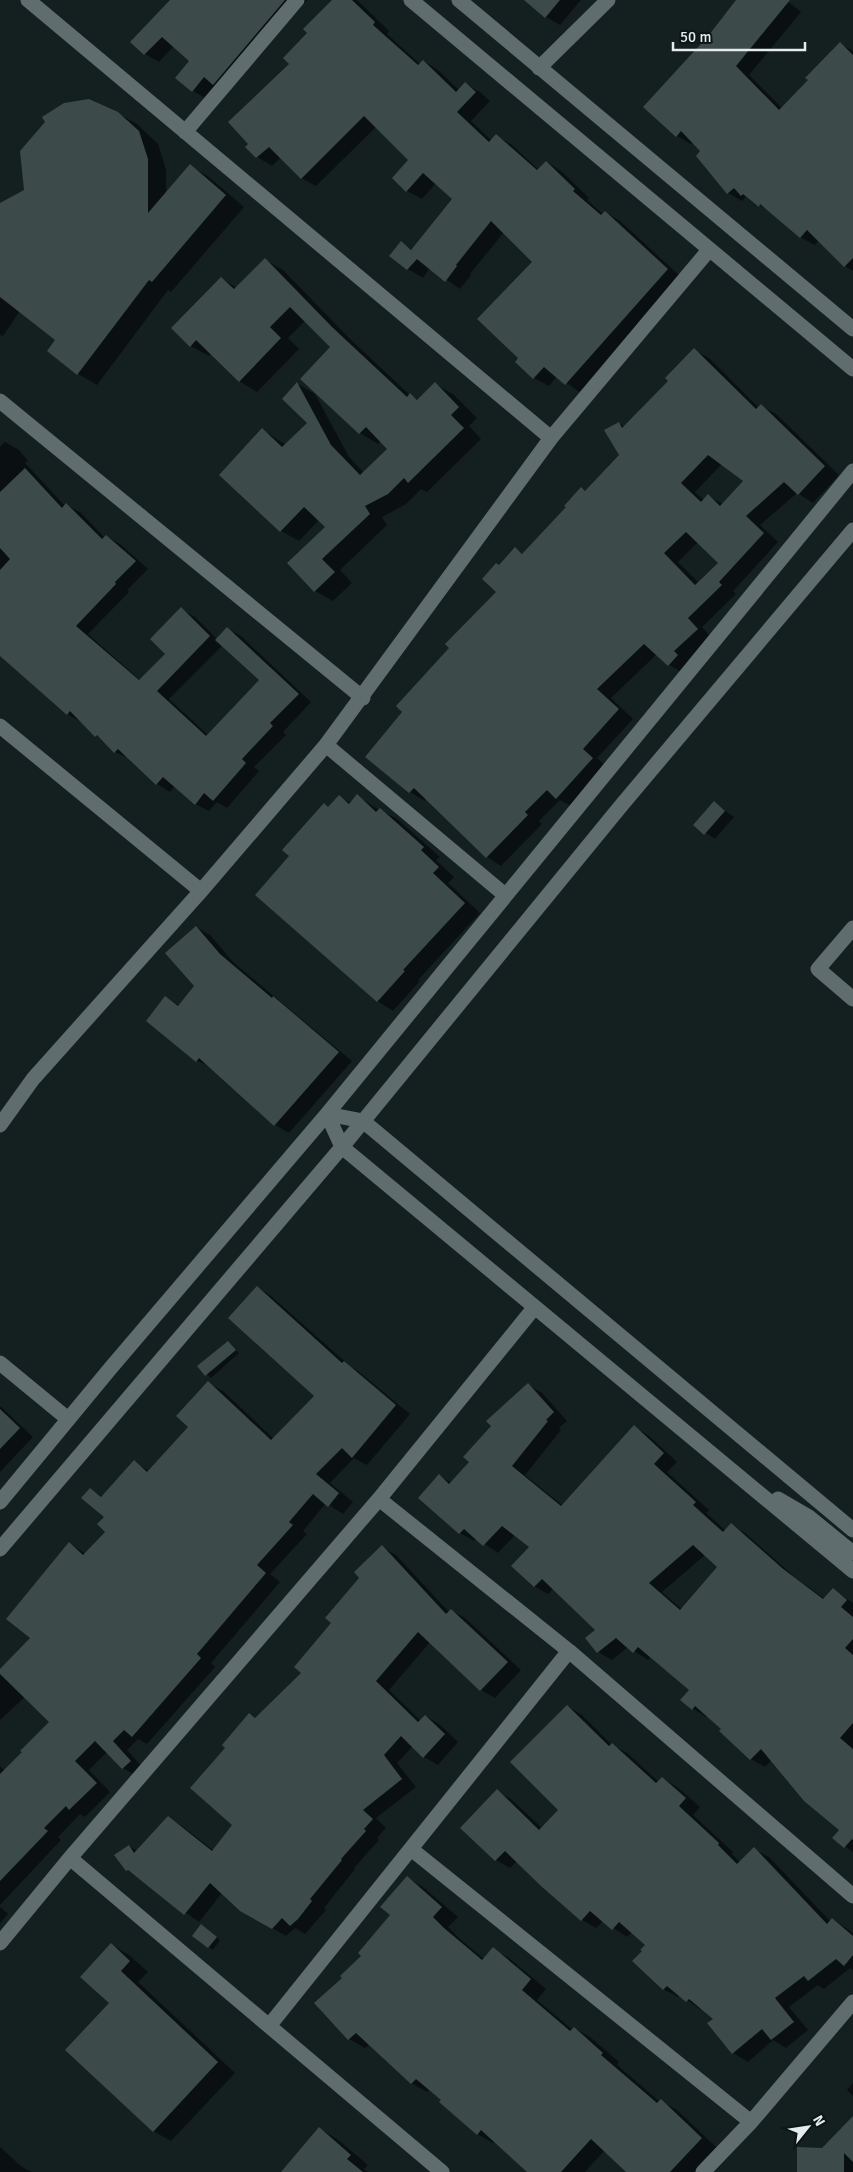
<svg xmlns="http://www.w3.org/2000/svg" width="853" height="2172" viewBox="0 0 853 2172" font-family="Signika,sans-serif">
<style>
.shadow{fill:#0007;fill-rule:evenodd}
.building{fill:#3d4a4a;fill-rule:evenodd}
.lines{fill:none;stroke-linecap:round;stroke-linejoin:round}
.minor{stroke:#606d6e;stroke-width:15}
</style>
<rect width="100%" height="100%" fill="#141f20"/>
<path class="shadow" d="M172,0H307L228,92L207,99L193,91L190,61L174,46L159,62L145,54L132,42Z
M333,0H357L389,31L387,34L420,64L424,61L438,70L459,90L466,84L480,92L490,101L471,121L492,141L496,136L511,144L539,170L547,162L561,171L589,198L587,200L603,214L605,212L620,221L682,278L581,393L557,376L549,386L534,378L520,358L533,262L504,232L470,274L471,275L460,289L430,268L423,278L408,269L391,256L401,243L413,250L454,199L436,183L422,199L407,191L410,160L376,127L316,186L301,178L281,157L272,166L257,157L247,147L309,33Z
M526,0H581L560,25L546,17Z
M738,0H786L801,12L749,75L782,108L810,80L840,44L853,51V271L845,266L819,240L815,245L800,237L774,214L754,202L746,197L742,201L728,193L697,156L702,151L693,142L691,144L677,136L710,36Z
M117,113L137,124L158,144L166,170V193L190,166L209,177L244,207L171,292L168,290L97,385L78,374L57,340L20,311L3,336L0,335V204L26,190Z
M265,260L283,270L350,339L411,396L419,400L435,384L453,394L477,418L469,426L481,439L427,492L421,489L406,504L382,517L387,525L340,570L352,583L333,601L315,591L326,527L319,520L299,541L281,531L263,430L286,445L309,423L298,384L315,394L349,457L364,473L389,449L381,440L378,444L360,433L302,379L332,347L305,321L288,338L299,349L257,392L239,381L211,354L209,356L191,346L221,278L237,288Z
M694,350L709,358L759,408L761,406L776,414L839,475L813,503L797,493L760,525L778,542L733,591L736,594L702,627L712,638L688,660L692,664L684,673L669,665L657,654L611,698L633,719L597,758L607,767L571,806L560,800L539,821L542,824L501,866L487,857L426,798L425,801L410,792L404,712L451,648L497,592L500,566L516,549L523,554L568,507L581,488L586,491L620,455L619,423L625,427L670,381ZM722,464L745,481L723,504L708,496L704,500L695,492ZM698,542L720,563L699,583L678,562Z
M5,442L19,450L28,461L25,463L65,506L66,505L80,512L105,538L106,536L120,544L148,569L127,590L129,592L88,634L140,680L166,654L181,609L195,617L217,639L227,628L241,636L311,702L283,732L286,735L254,767L259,771L227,808L217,802L209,811L195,804L175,786L170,792L157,784L129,758L115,752L82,721L81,722L67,714L0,655V447ZM223,645L261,680L208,735L169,699Z
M357,796L379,810L396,818L440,857L436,860L454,877L448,883L480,913L418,980L420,981L393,1011L377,1001L291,856L324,805L329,808L339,797L351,803Z
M714,803L734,817L715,839L695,825Z
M196,927L210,935L234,963L352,1061L289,1133L275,1125L212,1067L197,1061L166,998L180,1006L196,986Z
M257,1287L271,1296L350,1366L358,1371L410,1414L367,1465L354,1458L330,1483L353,1502L343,1514L326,1503L303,1531L307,1534L270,1574L280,1582L211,1663L215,1667L147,1744L138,1739L127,1750L145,1770L138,1777L123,1768L107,1752L89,1770L110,1792L85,1817L80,1814L58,1837L61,1840L0,1905V1766L5,1771L51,1722L25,1697L0,1720V1671L32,1638L69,1543L86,1554L107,1531L105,1517L90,1489L103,1497L134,1462L149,1471L189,1427L208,1383L223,1391L274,1439L315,1396Z
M228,1342L239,1353L211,1378L199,1366Z
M528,1385L542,1393L567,1421L559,1428L561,1430L525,1475L562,1505L634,1427L648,1435L677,1462L667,1472L709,1510L706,1513L726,1531L731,1525L745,1533L796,1578L825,1599L833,1590L853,1603V1852L834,1838L841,1829L772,1760L765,1767L751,1759L721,1731L723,1728L708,1715L706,1717L692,1708L691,1690L651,1656L648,1660L628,1647L612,1660L598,1652L597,1630L554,1588L548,1594L534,1586L530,1547L515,1535L498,1553L476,1538L474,1541L460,1533L420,1498L439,1476L452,1483L470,1462ZM705,1555L719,1567L683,1610L662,1592Z
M0,1406L33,1437L0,1472Z
M382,1547L396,1555L449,1612L451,1610L465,1618L521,1670L495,1698L481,1690L430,1642L389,1690L421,1721L425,1716L439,1724L458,1742L438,1765L424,1757L413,1746L397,1763L416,1787L376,1818L386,1828L377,1838L379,1840L354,1868L355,1869L324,1908L326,1910L305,1934L295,1928L286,1936L240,1910L222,1893L199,1922L127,1870L129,1846L138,1851L168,1818L182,1826L214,1851L234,1825L227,1748L249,1714L256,1718L303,1673L361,1578Z
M567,1706L582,1715L612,1745L627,1753L659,1782L662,1778L677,1787L700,1807L693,1815L733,1852L732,1854L740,1862L754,1849L769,1857L831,1922L833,1919L853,1933V1970L850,1968L824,1989L818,1985L789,2007L808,2030L786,2048L773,2040L748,2062L733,2053L715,2019L702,2008L701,2010L680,1995L678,1997L663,1989L647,1945L632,1932L627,1937L603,1921L596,1928L582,1920L517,1861L510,1868L496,1860L497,1791L511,1799L542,1828L560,1810Z
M407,1878L423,1887L458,1917L448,1927L460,1939L484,1959L493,1949L509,1958L546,1989L537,2000L573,2030L574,2028L590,2037L619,2062L617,2065L660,2102L661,2101L677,2110L717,2148L694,2172H628L605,2150L585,2172H529L495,2141L493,2143L477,2134L431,2089L427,2092L411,2083L370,2044L365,2048L349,2039L343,1978L363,1956L392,1915Z
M0,1907L8,1914L0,1923Z
M205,1928L220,1940L213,1950L208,1947Z
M111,1944L129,1955L148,1972L138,1982L235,2073L171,2141L153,2131L111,2003Z
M853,2083V2096L847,2090Z
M853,2117V2172H798L823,2149Z
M320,2129L337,2139L368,2165L364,2169L367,2172H282Z
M0,2147L22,2167L32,2172H0Z"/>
<path class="building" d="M170,0H285L213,85L204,77L192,92L175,78L189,61L162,37L144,55L130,42Z
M332,0H352L375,22L373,25L418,65L423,60L456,92L465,82L476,92L457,112L489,142L496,134L537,170L546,161L575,189L573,191L601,215L605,211L668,269L565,385L544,367L533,379L515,362L518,358L477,319L532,262L491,221L456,265L457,266L445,282L417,259L407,270L389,256L401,241L411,250L452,199L423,173L406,192L392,178L408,160L364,116L301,179L269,147L256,158L245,147L248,144L228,122L289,64L283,58L307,33L303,29Z
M524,0H560L545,18Z
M736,0H790L736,66L779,110L808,80L805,78L840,42L853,55V258L844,267L807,230L800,238L760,204L759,207L743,194L741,196L734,188L727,194L696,156L700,151L681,131L676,137L643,107L709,35Z
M89,99L118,112L139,131L148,159V213L190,164L226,195L152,282L149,280L77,375L47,351L55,340L0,297V203L24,190L20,151L45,122L42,117L64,103Z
M265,258L332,327L407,397L410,393L417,400L435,382L459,407L451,415L464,428L408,483L404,478L388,494L365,506L370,514L322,559L335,572L314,592L287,563L325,527L304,507L280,532L219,475L262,428L282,447L307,423L282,399L297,382L331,445L360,475L387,449L366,427L359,434L300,379L330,347L290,307L270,327L281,338L239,382L196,340L190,347L171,328L221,277L234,289Z
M694,348L756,409L761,404L825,466L798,495L784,482L746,516L764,533L719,582L722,585L688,618L698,629L674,651L678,655L668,666L644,644L597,689L619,709L583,749L593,758L556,799L547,790L525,812L528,815L486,858L414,788L409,793L365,757L402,712L396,706L449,648L445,644L496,592L482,579L496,563L499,565L515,547L522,554L566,507L564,506L581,487L585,491L619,455L604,430L619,422L622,428L668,381L665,378ZM708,455L743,481L720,506L708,494L701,502L681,483ZM686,532L718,563L695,585L664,553Z
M25,468L62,508L66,503L102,539L106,535L136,561L115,582L116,584L76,626L139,680L165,654L150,639L181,607L210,636L157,691L206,736L259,680L215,640L227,627L299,694L270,723L273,726L242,759L246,763L213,801L204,793L195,805L163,777L156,785L118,749L114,753L97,735L95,737L70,711L67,715L0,656V570L10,559L0,548V492Z
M357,794L376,812L380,808L424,847L421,850L439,867L433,873L465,903L403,970L405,971L377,1002L255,895L289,856L282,850L324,803L328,807L339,795L349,804Z
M714,801L725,811L704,835L693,825Z
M196,926L220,954L272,998L273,996L339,1052L274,1126L199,1058L196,1062L146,1021L165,996L178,1006L194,986L165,953Z
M257,1286L342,1363L344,1361L396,1405L352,1458L342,1448L316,1474L339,1493L328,1507L313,1494L289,1522L293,1525L257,1565L266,1573L197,1654L201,1658L132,1737L124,1730L113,1741L131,1761L122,1769L95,1741L75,1761L97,1783L69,1810L66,1806L44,1828L48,1831L0,1881V1774L22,1752L20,1751L49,1722L0,1674V1669L30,1638L6,1619L69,1542L83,1555L105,1532L97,1524L104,1517L81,1498L90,1488L101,1497L134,1460L147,1472L188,1427L176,1416L208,1381L271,1440L314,1396L228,1318Z
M228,1341L236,1350L205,1376L197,1366Z
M528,1383L554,1412L546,1420L548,1421L512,1466L561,1506L634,1425L664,1453L654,1464L696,1502L693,1505L723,1532L731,1523L782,1568L823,1599L833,1588L847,1600L841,1607L853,1617V1639L845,1648L853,1655V1723L840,1738L853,1749V1840L852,1839L844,1848L832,1838L839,1830L804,1801L761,1749L750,1760L719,1731L721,1729L695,1706L692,1710L680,1700L689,1690L638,1647L633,1653L616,1638L597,1653L585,1638L595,1630L542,1579L534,1587L511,1566L529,1547L502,1526L483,1546L464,1529L459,1534L418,1498L439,1474L449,1484L469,1462L463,1457L491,1426L486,1421ZM693,1545L717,1567L680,1610L649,1583Z
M0,1409L20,1428L0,1449Z
M382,1545L446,1614L451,1609L508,1662L480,1691L418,1632L376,1681L418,1722L425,1715L445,1734L423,1758L401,1736L384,1755L402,1779L363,1810L373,1819L364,1829L366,1831L341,1859L342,1860L310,1899L312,1901L298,1919L290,1926L282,1918L272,1929L240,1911L210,1883L184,1915L128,1870L126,1871L114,1855L129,1845L134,1853L168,1816L212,1851L232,1825L190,1788L225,1748L222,1745L249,1713L255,1718L301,1673L294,1667L331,1623L325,1618L359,1578L354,1572Z
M567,1705L609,1746L612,1743L656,1783L662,1777L686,1798L679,1806L719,1843L718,1845L737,1864L754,1847L827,1924L832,1918L853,1936V1955L844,1966L836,1959L808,1981L804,1976L775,1998L794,2022L771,2040L762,2029L732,2054L707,2023L713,2019L689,1999L686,2002L667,1986L663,1990L632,1961L642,1951L640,1950L645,1945L619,1922L612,1930L590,1911L581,1921L541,1886L505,1851L495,1861L460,1828L497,1789L539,1830L558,1810L510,1762Z
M407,1876L442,1907L433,1917L444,1928L482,1960L493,1947L531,1979L522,1990L570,2031L574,2027L603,2053L601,2055L657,2103L661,2099L702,2138L670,2172H626L591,2139L561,2172H527L481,2130L477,2135L439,2102L441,2100L416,2079L411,2084L356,2033L348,2040L314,2003L342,1978L340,1976L361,1956L358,1953L390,1915L380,1907Z
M201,1924L217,1937L208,1948L192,1936Z
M111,1943L130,1961L121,1971L218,2062L153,2132L65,2050L109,2003L80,1977Z
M853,2116V2162L844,2153V2172H797V2147L822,2148Z
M319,2127L351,2155L347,2159L363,2172H281Z"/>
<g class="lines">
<path class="minor" d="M28,0L551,438
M411,0L853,369
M459,0L853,329
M539,68L608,0
M185,132L297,0
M0,401L363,698
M0,726L201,891
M326,745L505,895
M853,928L818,969L853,999
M327,1114L342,1147L853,1571
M327,1114L363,1121L853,1530
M0,1125L33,1079L201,891L326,745L551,438L709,250
M0,1363L68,1419
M379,1499L569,1651L853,1896
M778,1499L809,1517L853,1553
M0,1502L109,1370L327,1114L853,471
M0,1549L342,1147L620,807L853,530
M411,1849L751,2122
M70,1858L442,2172
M0,1943L70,1858L379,1499L534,1308
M269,2026L569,1651
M703,2172L751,2122L853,2002"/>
</g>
<g transform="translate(808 2127) rotate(60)" stroke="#0b1617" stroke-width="4" paint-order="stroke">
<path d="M0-4L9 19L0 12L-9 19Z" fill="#e5ecec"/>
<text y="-8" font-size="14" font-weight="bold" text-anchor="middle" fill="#e5ecec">N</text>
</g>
<path d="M673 42v8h132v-8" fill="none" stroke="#e5ecec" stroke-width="2.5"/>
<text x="680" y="42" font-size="15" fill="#e5ecec" stroke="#0b1617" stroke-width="4" paint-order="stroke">50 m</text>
</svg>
